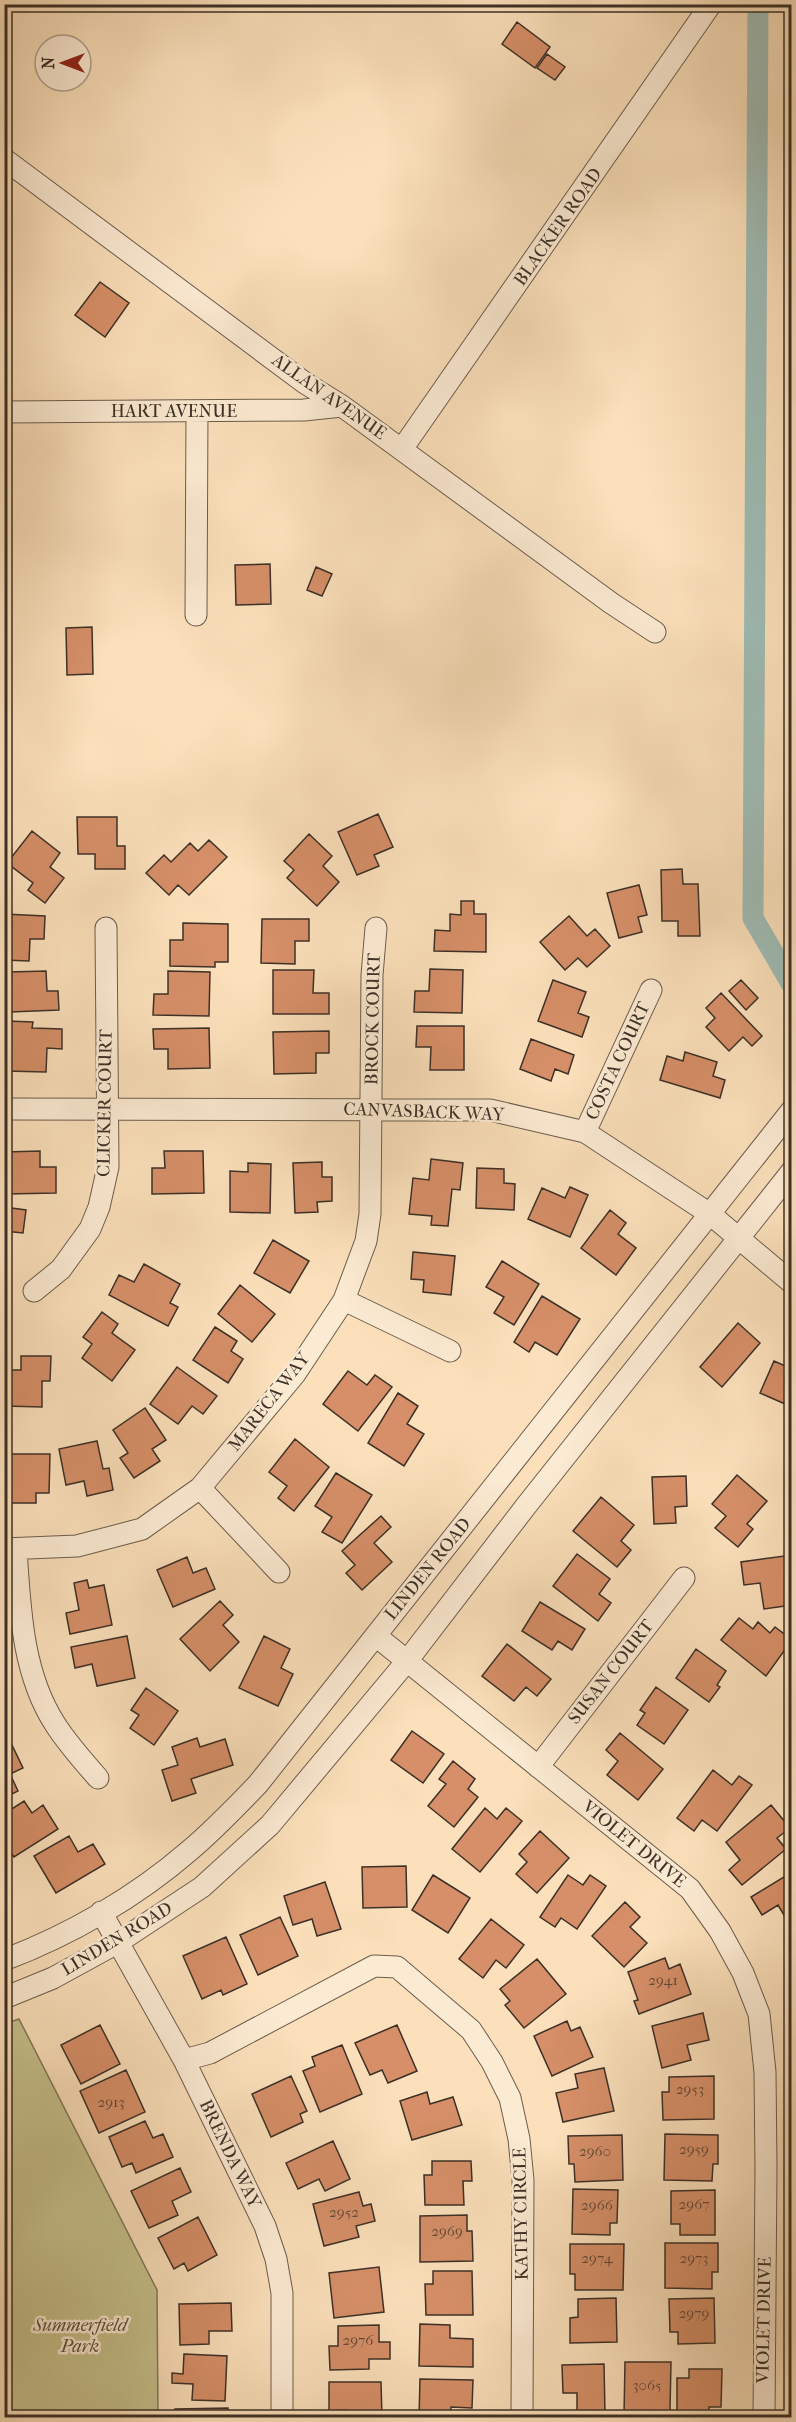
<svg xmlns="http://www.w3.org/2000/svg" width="796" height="2422" viewBox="0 0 796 2422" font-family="'IM FELL French Canon',serif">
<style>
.green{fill:#c5c18c;stroke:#80785a;stroke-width:1.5}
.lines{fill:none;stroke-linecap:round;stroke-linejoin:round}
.canal{stroke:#9fbcb5;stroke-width:21}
.building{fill:#d68f68;stroke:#3c3027;stroke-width:1.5}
.minor-casing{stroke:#6c5c4c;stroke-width:23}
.minor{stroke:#fcebd3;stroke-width:21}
.labels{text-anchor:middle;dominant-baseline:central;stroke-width:5;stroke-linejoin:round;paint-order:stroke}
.number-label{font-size:15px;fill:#624837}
.street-label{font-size:18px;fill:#3c3027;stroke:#fcebd3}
.park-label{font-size:18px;font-style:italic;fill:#574d3b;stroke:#fcebd3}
</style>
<rect width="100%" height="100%" fill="#fbe0bb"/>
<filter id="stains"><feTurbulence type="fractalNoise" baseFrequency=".00333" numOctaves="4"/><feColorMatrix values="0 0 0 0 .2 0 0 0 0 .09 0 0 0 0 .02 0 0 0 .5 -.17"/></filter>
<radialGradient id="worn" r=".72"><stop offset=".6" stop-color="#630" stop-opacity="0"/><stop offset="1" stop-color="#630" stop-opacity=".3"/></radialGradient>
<path class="green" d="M19,2019L157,2290L158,2417H5L4,2024Z"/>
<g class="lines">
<path class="canal" d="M758,4L753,918L792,985"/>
</g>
<path class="building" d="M517,22L550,47L535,68L502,44Z
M547,54L565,67L555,80L537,68Z
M100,282L129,303L105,337L75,315Z
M270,564L271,604L236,605L235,565Z
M316,567L332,574L322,596L307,590Z
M92,627L93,674L67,675L66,628Z
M378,814L393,847L374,855L379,866L357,875L338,832Z
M77,817H117V846H125V869H95V854H78Z
M32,831L60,853L50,867L64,878L45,903L28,890L33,883L7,863Z
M309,834L332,856L323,866L339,882L317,906L287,878L294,870L284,861Z
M209,840L227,857L189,895L178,885L169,895L146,873L164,855L171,862L190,843L198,851Z
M682,869L683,884H698L700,936H678V921H662L661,870Z
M639,885L647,915L638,917L642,932L619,938L607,893Z
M461,901H474V914H486V952L434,951L435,930L450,931V914L461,915Z
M4,914L45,916L44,939H30L29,961L4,960Z
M569,916L587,936L595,929L610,946L587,967L578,958L565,970L540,942Z
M262,919H309V941H295V964L261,963Z
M183,923L228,924V962H215V967L170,966V940H183Z
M430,969L463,970L462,1013L414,1012L415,991H429Z
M273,970H314L313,993H329V1014H273Z
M46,971L47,991H58L59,1010L10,1012L9,972Z
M168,971L210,972L209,1016L153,1015L154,994H168Z
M553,980L586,992L578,1013L589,1017L582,1037L538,1021Z
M741,980L758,998L746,1010L729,991Z
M721,993L762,1036L752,1046L743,1037L729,1051L706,1027L715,1018L706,1008Z
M6,1021L33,1022L32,1028L62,1029V1049L47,1048L46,1072L5,1071Z
M417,1026H464V1070H430L431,1047H416Z
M209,1028L210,1068L168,1069V1049H154L153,1029Z
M329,1031V1053H316V1073L274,1074L273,1032Z
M531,1039L574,1055L568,1074L555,1069L551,1081L520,1069Z
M685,1052L717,1062L713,1076L725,1080L720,1098L660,1080L667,1056L683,1061Z
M40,1151V1167H56V1193L6,1194L5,1152Z
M164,1151H203L204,1193L152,1194V1168H165Z
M431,1159L463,1163L460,1190L452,1189L448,1226L431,1225L432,1216L409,1214L413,1178L429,1180Z
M322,1162V1177H332V1201L317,1202L318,1212L295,1213L293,1163Z
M248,1163L271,1164L270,1213L230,1212V1171L248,1172Z
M477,1168L504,1169V1183L515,1184L514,1210L476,1208Z
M570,1187L588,1195L570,1237L528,1219L542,1188L565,1198Z
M4,1207L26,1210L23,1233L4,1231Z
M610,1210L626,1223L618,1234L636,1248L616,1275L581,1248Z
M273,1240L309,1261L290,1293L254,1273Z
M413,1252L455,1256L451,1295L423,1292L424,1280L411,1279Z
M502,1261L539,1284L514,1325L494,1313L504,1297L486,1287Z
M144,1264L180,1284L170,1303L178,1307L168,1326L109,1295L119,1275L134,1282Z
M240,1285L275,1314L252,1342L218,1314Z
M542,1296L580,1319L557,1355L535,1342L529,1352L514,1342Z
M102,1312L118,1324L112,1333L135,1350L112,1381L82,1358L92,1344L83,1337Z
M738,1323L760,1343L722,1387L700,1367Z
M215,1327L237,1341L231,1351L243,1359L228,1383L193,1360Z
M21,1356H51L50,1381H42V1407L4,1406V1370H21Z
M774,1361L792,1369V1407L760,1393Z
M177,1367L217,1396L203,1414L192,1406L178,1424L150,1404Z
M348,1371L367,1385L375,1375L392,1387L358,1431L323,1404Z
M398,1393L418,1406L407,1424L424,1434L404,1466L368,1443Z
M145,1408L166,1440L152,1449L160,1461L134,1478L120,1458L128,1453L113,1430Z
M295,1439L329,1467L294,1511L278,1498L287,1486L269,1472Z
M97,1441L103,1469L109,1468L113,1490L87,1496L84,1481L66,1485L59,1449Z
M9,1454H50L49,1493H36V1503H8Z
M336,1473L372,1495L342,1543L322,1532L332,1517L315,1506Z
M737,1475L767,1501L747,1524L753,1529L738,1547L715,1528L726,1516L712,1504Z
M686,1476L687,1506L675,1507L676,1523L654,1524L652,1477Z
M601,1497L634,1525L621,1541L631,1550L617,1567L573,1531Z
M381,1516L391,1527L374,1543L392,1562L362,1590L346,1573L355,1565L342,1551Z
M577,1554L610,1579L599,1594L611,1603L598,1621L553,1586Z
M792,1555V1605L764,1609L760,1583L744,1585L741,1562Z
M187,1557L193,1573L206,1568L215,1589L173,1607L157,1570Z
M87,1580L89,1588L104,1585L112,1625L70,1634L66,1613L79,1610L74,1583Z
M220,1601L233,1615L223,1625L239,1642L210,1671L180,1639Z
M540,1602L585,1629L572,1650L558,1641L552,1650L522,1631Z
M739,1618L753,1629L758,1622L770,1633L775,1627L792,1640L766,1676L721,1640Z
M127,1636L135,1678L97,1686L92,1664L75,1668L71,1647Z
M264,1636L290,1649L281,1668L293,1674L278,1706L239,1688Z
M507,1644L551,1679L537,1696L526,1687L514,1701L482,1676Z
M696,1649L726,1671L717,1685L720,1687L709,1702L676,1678Z
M656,1687L688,1710L664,1744L637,1725L645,1713L640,1710Z
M146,1688L178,1711L154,1745L130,1728L139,1715L131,1710Z
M412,1731L444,1754L423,1783L391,1760Z
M620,1733L663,1769L638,1800L607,1775L618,1761L606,1750Z
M197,1738L200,1747L225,1739L233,1765L191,1779L196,1793L172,1801L162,1770L178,1765L172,1747Z
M10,1741L23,1768L10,1774L18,1791L4,1798V1743Z
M453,1761L475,1779L468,1789L478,1797L454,1827L428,1806L446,1784L439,1779Z
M713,1770L732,1785L739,1776L752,1785L717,1831L702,1820L694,1831L677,1818Z
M24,1801L32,1813L43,1805L58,1829L14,1857L4,1842V1814Z
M771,1805L790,1828L777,1838L786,1849L742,1885L729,1870L740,1860L726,1842Z
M485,1808L497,1819L506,1808L522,1821L480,1872L452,1849Z
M540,1831L569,1858L537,1893L516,1874L527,1862L519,1854Z
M69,1836L78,1852L93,1844L105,1864L56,1893L34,1856Z
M406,1866L407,1907L363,1908L362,1867Z
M792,1872V1924L790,1925L778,1905L762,1915L751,1897Z
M433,1875L470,1898L448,1933L412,1910Z
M568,1875L583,1885L590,1875L606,1886L577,1929L561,1918L555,1927L540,1917Z
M325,1882L341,1929L317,1936L312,1919L293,1925L284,1896Z
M625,1902L640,1917L630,1927L647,1943L624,1967L592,1936Z
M280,1917L298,1956L258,1975L240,1935Z
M491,1919L524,1945L506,1968L496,1960L483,1978L459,1959Z
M226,1937L247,1984L223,1995L221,1990L202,1999L183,1956Z
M792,1937V1973L785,1939Z
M665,1958L669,1969L680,1964L691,1994L639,2014L634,2001L638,2000L628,1972Z
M537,1959L566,1994L524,2028L505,2005L510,2001L500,1989Z
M703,2013L709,2040L687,2045L691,2060L662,2068L652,2026Z
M567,2021L571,2031L580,2027L593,2057L552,2076L534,2036Z
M100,2025L120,2064L81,2084L61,2045Z
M397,2025L417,2071L388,2083L382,2070L370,2075L355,2043Z
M342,2045L362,2094L320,2112L303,2071L315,2066L312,2057Z
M604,2068L614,2111L563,2122L556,2093L578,2088L575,2074Z
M126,2070L145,2112L99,2133L80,2091Z
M291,2076L307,2111L300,2114L303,2122L271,2137L252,2094Z
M714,2076V2119L663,2120L662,2092H669V2077Z
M427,2092L430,2104L453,2097L462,2125L412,2140L400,2101Z
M145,2121L153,2138L163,2134L173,2157L136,2173L132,2163L122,2167L109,2137Z
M665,2134L718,2135V2164H713L712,2181L664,2180Z
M622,2135L623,2180L575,2182L574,2164H569L568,2136Z
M333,2141L350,2179L325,2191L319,2179L298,2189L286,2163Z
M432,2161H471L472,2181H463L464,2205H425L424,2175H432Z
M180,2168L191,2192L172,2201L178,2215L149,2228L131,2191Z
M573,2189L618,2190L617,2223H610V2235L572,2234Z
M715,2190V2235H680V2224H671V2191Z
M359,2192L363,2206L371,2204L375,2221L356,2226L359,2237L324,2246L313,2204Z
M467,2215V2231H472L473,2261L420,2262V2216Z
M198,2217L217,2255L188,2271L184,2263L174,2269L158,2238Z
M665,2243H718V2272H712V2289L665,2288Z
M570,2244H624L623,2290H575V2274H570Z
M379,2267L384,2312L334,2318L329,2273Z
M433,2271H472L473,2315H426L425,2284H433Z
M616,2298L617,2342L570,2343V2318L578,2317V2299Z
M714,2298L715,2343L678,2344V2332H670L669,2299Z
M231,2303L232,2331H209V2344L180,2345L179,2304Z
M420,2324L450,2325V2338L473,2339V2367L419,2366Z
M379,2325V2342H390V2359H369V2369L330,2370L329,2346H338V2326Z
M184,2354L227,2356L225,2401L192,2400L193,2384L172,2383V2373L183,2374Z
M625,2362H671L670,2411H654V2416L624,2415Z
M604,2364L605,2415L577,2416V2393H563L562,2365Z
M689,2369H722L721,2407H709V2416H677V2378H689Z
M420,2379L473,2380L472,2408L451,2407L450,2418H419Z
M329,2382H381L382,2418H346V2410L329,2411Z
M228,2408V2418H176L175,2409Z"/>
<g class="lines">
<g class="minor-casing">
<path id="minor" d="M4,159L305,383L342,406L611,603L655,632
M4,412L304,410L342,406
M402,449L711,4
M196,615L197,411
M4,1109L490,1110L585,1132L710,1214L792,1283
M585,1132L651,990
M34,1291L61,1269L90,1229L99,1207L108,1167L106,928
M344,1300L450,1351
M200,1488L279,1572
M4,1549L77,1546L142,1529L200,1488L295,1374L344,1300L366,1241L370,1214L372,975L376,928
M16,1549C20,1608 22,1673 55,1724C67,1743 83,1761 98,1778
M376,1636L690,1889L720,1931L743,1973L759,2014L765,2072L766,2167L764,2418
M538,1767L684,1578
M101,1912L184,2060L265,2226L276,2259L282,2293V2418
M4,1960C70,1935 136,1897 189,1851C214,1830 236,1807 258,1784L792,1110
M4,1998L53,1978L117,1943L202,1887L270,1825L407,1661L526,1506L792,1171
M184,2060L210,2053L374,1966L397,1967L471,2030L492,2062L510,2098L519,2139L523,2180L522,2418"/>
</g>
<use href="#minor" class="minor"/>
</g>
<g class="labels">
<g class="number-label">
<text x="663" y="1980">2941</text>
<text x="690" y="2089">2953</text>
<text x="111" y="2102">2913</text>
<text x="694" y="2149">2959</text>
<text x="595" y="2151">2960</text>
<text x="694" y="2204">2967</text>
<text x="597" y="2205">2966</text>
<text x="344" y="2212">2952</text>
<text x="447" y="2231">2969</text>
<text x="597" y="2258">2974</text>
<text x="694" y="2258">2973</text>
<text x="694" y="2313">2979</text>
<text x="358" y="2340">2976</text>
<text x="647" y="2385">3065</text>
</g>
<g class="street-label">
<text transform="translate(558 227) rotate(-55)">BLACKER ROAD</text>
<text transform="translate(329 397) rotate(35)">ALLAN AVENUE</text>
<text x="174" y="411">HART AVENUE</text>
<text transform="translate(373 1019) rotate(-89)">BROCK COURT</text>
<text transform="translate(618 1061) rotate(-65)">COSTA COURT</text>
<text transform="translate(105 1103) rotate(-89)">CLICKER COURT</text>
<text transform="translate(424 1112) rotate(2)">CANVASBACK WAY</text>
<text transform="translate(269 1402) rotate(-52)">MARECA WAY</text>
<text transform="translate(428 1569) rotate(-51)">LINDEN ROAD</text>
<text transform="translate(611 1672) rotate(-52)">SUSAN COURT</text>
<text transform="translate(634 1844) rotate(39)">VIOLET DRIVE</text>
<text transform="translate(117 1939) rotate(-31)">LINDEN ROAD</text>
<text transform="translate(230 2154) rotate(64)">BRENDA WAY</text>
<text transform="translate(521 2214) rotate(-91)">KATHY CIRCLE</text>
<text transform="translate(764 2320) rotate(-89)">VIOLET DRIVE</text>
</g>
<g class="park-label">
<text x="80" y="2325">Summerfield<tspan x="80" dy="21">Park</tspan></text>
</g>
</g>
<rect width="796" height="2422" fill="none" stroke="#fbe0bb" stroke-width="24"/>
<rect x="6" y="6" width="784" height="2410" fill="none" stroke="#3c3027" stroke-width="3"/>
<rect x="12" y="12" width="772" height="2398" fill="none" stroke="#3c3027" stroke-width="1.5"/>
<g transform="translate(63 63) rotate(270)"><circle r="28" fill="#fcebd3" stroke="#afa08e" stroke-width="1.5"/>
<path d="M0-4.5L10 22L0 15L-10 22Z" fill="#8f2418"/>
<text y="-9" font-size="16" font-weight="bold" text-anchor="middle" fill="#3c3027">N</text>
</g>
<rect width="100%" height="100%" filter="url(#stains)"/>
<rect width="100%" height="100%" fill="url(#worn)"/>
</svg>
